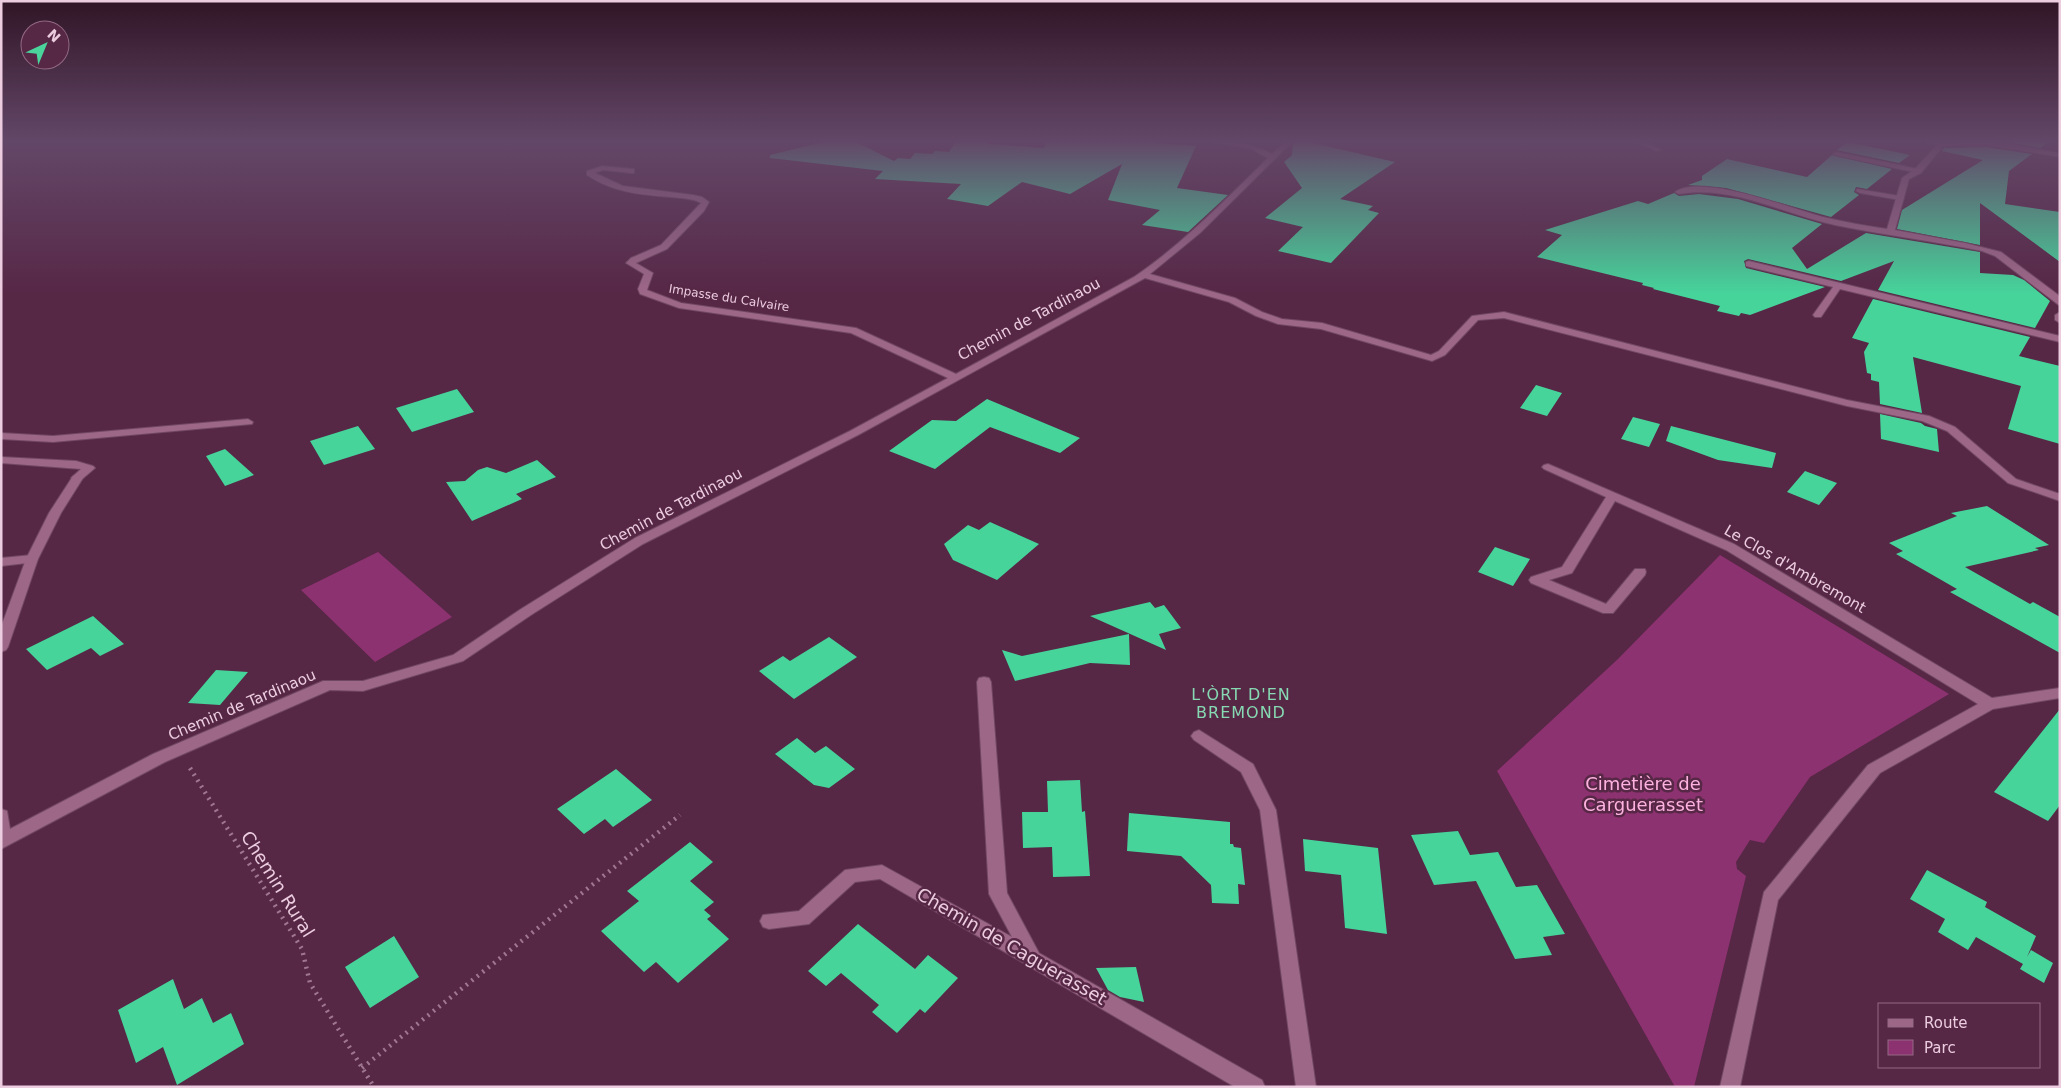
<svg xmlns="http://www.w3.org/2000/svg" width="2061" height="1088" viewBox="0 0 2061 1088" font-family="'DejaVu Sans',sans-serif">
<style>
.green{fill:#8d3270}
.building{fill:#46d49b}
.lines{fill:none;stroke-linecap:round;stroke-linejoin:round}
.service-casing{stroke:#704762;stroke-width:2}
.minor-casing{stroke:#704762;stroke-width:2}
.path{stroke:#9f7790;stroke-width:4.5;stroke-dasharray:2 5;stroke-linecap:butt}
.service{fill:#9d6788;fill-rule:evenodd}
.minor{fill:#9d6788;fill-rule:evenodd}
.labels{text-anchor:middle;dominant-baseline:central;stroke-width:5;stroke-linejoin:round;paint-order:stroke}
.far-street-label{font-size:12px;fill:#eccddf;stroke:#572746}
.street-label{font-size:15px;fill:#eccddf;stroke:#572746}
.neighbourhood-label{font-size:16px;letter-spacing:1px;fill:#86d9b2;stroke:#572746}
.near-park-label{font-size:18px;fill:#feb2e0;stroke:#572746}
.near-street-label{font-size:18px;fill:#eccddf;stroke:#572746}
</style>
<rect width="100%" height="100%" fill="#572746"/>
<path class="green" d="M378,552L452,617L375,662L301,590Z
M1720,555L1949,694L1810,777L1764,843L1750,840L1736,862L1737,869L1746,876L1694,1087H1675L1497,771L1618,659Z"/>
<path class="building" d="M827,141H854L894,161L898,158L910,159L915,153L932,154L935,151L949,152L956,141H990L988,144L1044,148L1046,141H1160L1157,143L1196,146L1177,188L1228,195L1188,232L1142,225L1160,210L1108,200L1122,164L1070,194L1022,182L988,206L947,199L961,184L875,179L883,171L770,158V155Z
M1295,141H1304L1395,162L1340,199L1373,206L1368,210L1379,213L1331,263L1278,251L1303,227L1265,218L1302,188L1284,162L1292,155L1293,144Z
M2003,141H2049L2040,148Z
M1847,142L1910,155L1899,163L1837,150Z
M1986,147L2032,154L2009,171L2005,204L2060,212V262L1980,203V245L1897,229L1902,210L1983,160L1942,151L1944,148Z
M1832,155L1892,169L1867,189L1856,187L1854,192L1859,195L1831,217L1726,188L1688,185L1702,180V176L1727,159L1807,177Z
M1674,193L1679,196L1699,194L1738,199L1822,224L1792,248L1807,269L1866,233L1980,252V273L2013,275L2024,280L2050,301L2035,328L1878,290L1894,261L1841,281L1748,259L1744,261L1746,268L1825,287L1750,315L1741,313L1739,316L1717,311L1720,306L1653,289L1654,288L1642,285L1643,283L1537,257L1562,235L1545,230L1638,201L1648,204Z
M1873,299L2030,337L2019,356L2060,366V444L2008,429L2021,386L1913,357L1922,413L1880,404L1879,382L1871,380V374L1867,373L1864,352L1869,343L1852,338Z
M1536,385L1562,393L1547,416L1520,408Z
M457,389L474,412L412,432L396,408Z
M987,399L1080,438L1060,453L990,427L935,469L889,451L932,420L956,421Z
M1880,414L1921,423L1925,426L1937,429L1939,452L1881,439Z
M1633,417L1660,424L1649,447L1621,439Z
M358,426L375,449L324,465L310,441Z
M1671,426L1776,453L1772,468L1718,460L1666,441Z
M225,449L254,475L225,486L206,456Z
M537,460L556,477L516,494L522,499L472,521L446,482L465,481L478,470L487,467L506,473Z
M1805,471L1837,483L1819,505L1787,492Z
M1987,506L2049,545L2035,548L2039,550L1965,567L2030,604L2033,602L2060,617V653L1950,592L1957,589L1896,554L1903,551L1889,543L1957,516L1951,513Z
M990,522L1039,544L997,580L953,560L944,544L968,525L979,530Z
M1495,547L1530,559L1513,586L1478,572Z
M1150,602L1155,608L1164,605L1181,628L1159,634L1166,650L1090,616Z
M93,616L124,644L100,656L91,648L47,670L26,649Z
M1129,634L1130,665L1090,663L1015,681L1002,650L1022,656Z
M829,637L857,657L794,699L759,671L783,656L790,661Z
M216,670L248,672L220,705L188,703Z
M2060,709V805L2048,821L1994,792Z
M797,738L815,753L826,746L855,769L829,788L814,785L775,754Z
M616,769L652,800L613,827L605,819L584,834L557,809Z
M1080,780L1082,812L1085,811L1090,876L1053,877L1052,847L1023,848L1022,812H1048L1047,781Z
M1129,813L1230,822V844H1233L1234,847L1241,848L1245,885L1238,884L1239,904L1212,903L1211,885L1181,856L1127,851Z
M1458,831L1470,855L1498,852L1516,887L1537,885L1565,934L1543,937L1552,955L1515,959L1476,881L1434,885L1411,835Z
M1303,839L1378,848L1387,934L1345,928L1341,875L1305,871Z
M690,842L713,862L690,881L714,902L704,910L711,916L707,919L729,939L678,983L656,962L644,972L601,931L639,901L627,891Z
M1927,870L1987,902L1985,907L2036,936L2027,957L2031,950L2053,963L2044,983L2020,969L2023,964L1976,937L1968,950L1938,932L1945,919L1910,899Z
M858,924L915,969L928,955L958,978L925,1013L920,1009L897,1033L872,1012L879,1005L841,973L826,986L808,971Z
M394,936L419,977L370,1008L345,967Z
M1136,967L1144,1002L1120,997L1108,990L1096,968Z
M173,979L184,1009L202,998L213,1023L231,1013L244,1044L177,1085L163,1047L136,1063L118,1010Z"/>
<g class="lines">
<g class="service-casing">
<path id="service" d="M1923,141H1938L1944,144L1941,146Z
M1836,152L1918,169L1922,171L1918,173L1834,155L1833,154Z
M1857,189L1900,196L1904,198L1900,200L1860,193L1856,191Z
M248,419L253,422L252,424L53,442L1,439V433L53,436Z
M1,457L76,461L93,466L95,468L81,480L77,481L71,478L81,469L1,463Z
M32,555L38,559L36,562L1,566V558Z"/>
</g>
<g class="minor-casing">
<path id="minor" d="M1211,141C1234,141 1252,144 1272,154L1286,141H1293L1200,233L1150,274L1235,298L1262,312L1282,319L1322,323L1431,355L1439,351L1472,316L1504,312L1847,400L1929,416L1955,427L2016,479L2060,494V501L2008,483L1947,431L1922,421L1847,406L1504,318L1478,320L1445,355L1432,361L1321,329L1278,324L1256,316L1229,302L1145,278L858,435L643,544L531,615L463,661L363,691L330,690L165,762L1,849V809L7,811L10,829L153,754L323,681H363L453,655L521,609L635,538L850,431L948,378L851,333L679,308L640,294L638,289L644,274L626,263L631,258L661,245L701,203C692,198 680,198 670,197C641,195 612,192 587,175V171L602,166L634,169V173H631L603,170L595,173L623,186L693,195L702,197L709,202L704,211L667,249L636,263L653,273L647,290L681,303L856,328L956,374L1134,277C1184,243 1225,200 1268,158L1251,149Z
M1634,141H1644L1661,150L1656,151Z
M1989,141L2060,153V157L1986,145L1943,146L1921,173L1909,179L1895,230L1965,243L2001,252L2057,294L2060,297V306L1995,256L1982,251C1933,241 1884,235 1835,225C1783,214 1733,185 1679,194L1675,192C1702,173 1792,209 1823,217C1844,222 1866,226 1887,229L1902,178L1915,169L1939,143Z
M1749,261L2060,336V342L1840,289L1821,317H1815L1813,315L1833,287L1746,266V262Z
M2060,312V323L2055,320V315Z
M1548,464L1734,544L1992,698L2060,688V698L1993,709L1880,773L1778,900L1740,1087H1720L1764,892L1868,765L1978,704L1726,550L1615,501L1572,573L1549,580L1606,604L1635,569H1645L1646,572L1645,575L1613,613H1603L1531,583L1529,580L1531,577L1562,567L1606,497L1544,469L1542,467L1544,465Z
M77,475L83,478L61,513L38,559L8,647L6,650L1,652V627L26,559L49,513L73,476Z
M984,677L989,678L991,682L1007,893L1039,953L1262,1080L1265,1087H1235L880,879L855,882L809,924L769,929L763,927L760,921L763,915L799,911L845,870L882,865L1012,937L989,894L977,682L979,678Z
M1199,730L1253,764L1276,810L1316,1087H1296L1260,810L1241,772L1194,740L1191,736L1194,732Z"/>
</g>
<path class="path" d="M190,768L302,949L310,983L374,1087
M362,1068L680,815"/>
<use href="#service" class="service"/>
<use href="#minor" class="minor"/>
</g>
<linearGradient id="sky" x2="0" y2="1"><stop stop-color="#301526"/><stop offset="0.48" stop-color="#634768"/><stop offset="1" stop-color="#634768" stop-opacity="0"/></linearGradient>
<rect width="2061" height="294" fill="url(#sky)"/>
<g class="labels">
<g class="far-street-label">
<text transform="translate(729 298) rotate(9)">Impasse du Calvaire</text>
</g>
<g class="street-label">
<text transform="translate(1029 319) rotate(-28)">Chemin de Tardinaou</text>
<text transform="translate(671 509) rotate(-28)">Chemin de Tardinaou</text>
<text transform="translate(1795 569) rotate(30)">Le Clos d'Ambremont</text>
<text transform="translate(242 705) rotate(-23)">Chemin de Tardinaou</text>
</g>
<g class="neighbourhood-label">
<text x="1241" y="694">L'ÒRT D'EN<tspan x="1241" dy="18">BREMOND</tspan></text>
</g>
<g class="near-park-label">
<text x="1643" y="783">Cimetière de<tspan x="1643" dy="21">Carguerasset</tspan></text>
</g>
<g class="near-street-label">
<text transform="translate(278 884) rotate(58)">Chemin Rural</text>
<text transform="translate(1012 946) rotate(30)">Chemin de Caguerasset</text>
</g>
</g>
<rect width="2061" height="1088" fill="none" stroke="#eccddf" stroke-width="5"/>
<rect x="1878" y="1003" width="162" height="65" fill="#572746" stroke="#936983"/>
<rect x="1888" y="1019" width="25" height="8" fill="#9d6788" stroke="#936983"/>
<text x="1924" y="1028" font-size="15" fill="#eccddf">Route</text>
<rect x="1888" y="1040" width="25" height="15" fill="#8d3270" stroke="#936983"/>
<text x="1924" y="1053" font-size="15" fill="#eccddf">Parc</text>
<g transform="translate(45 45) rotate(44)"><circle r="24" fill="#572746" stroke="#936983"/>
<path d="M0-4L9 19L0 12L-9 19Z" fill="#4ad49c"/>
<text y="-8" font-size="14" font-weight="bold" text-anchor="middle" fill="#eccddf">N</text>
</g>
</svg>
